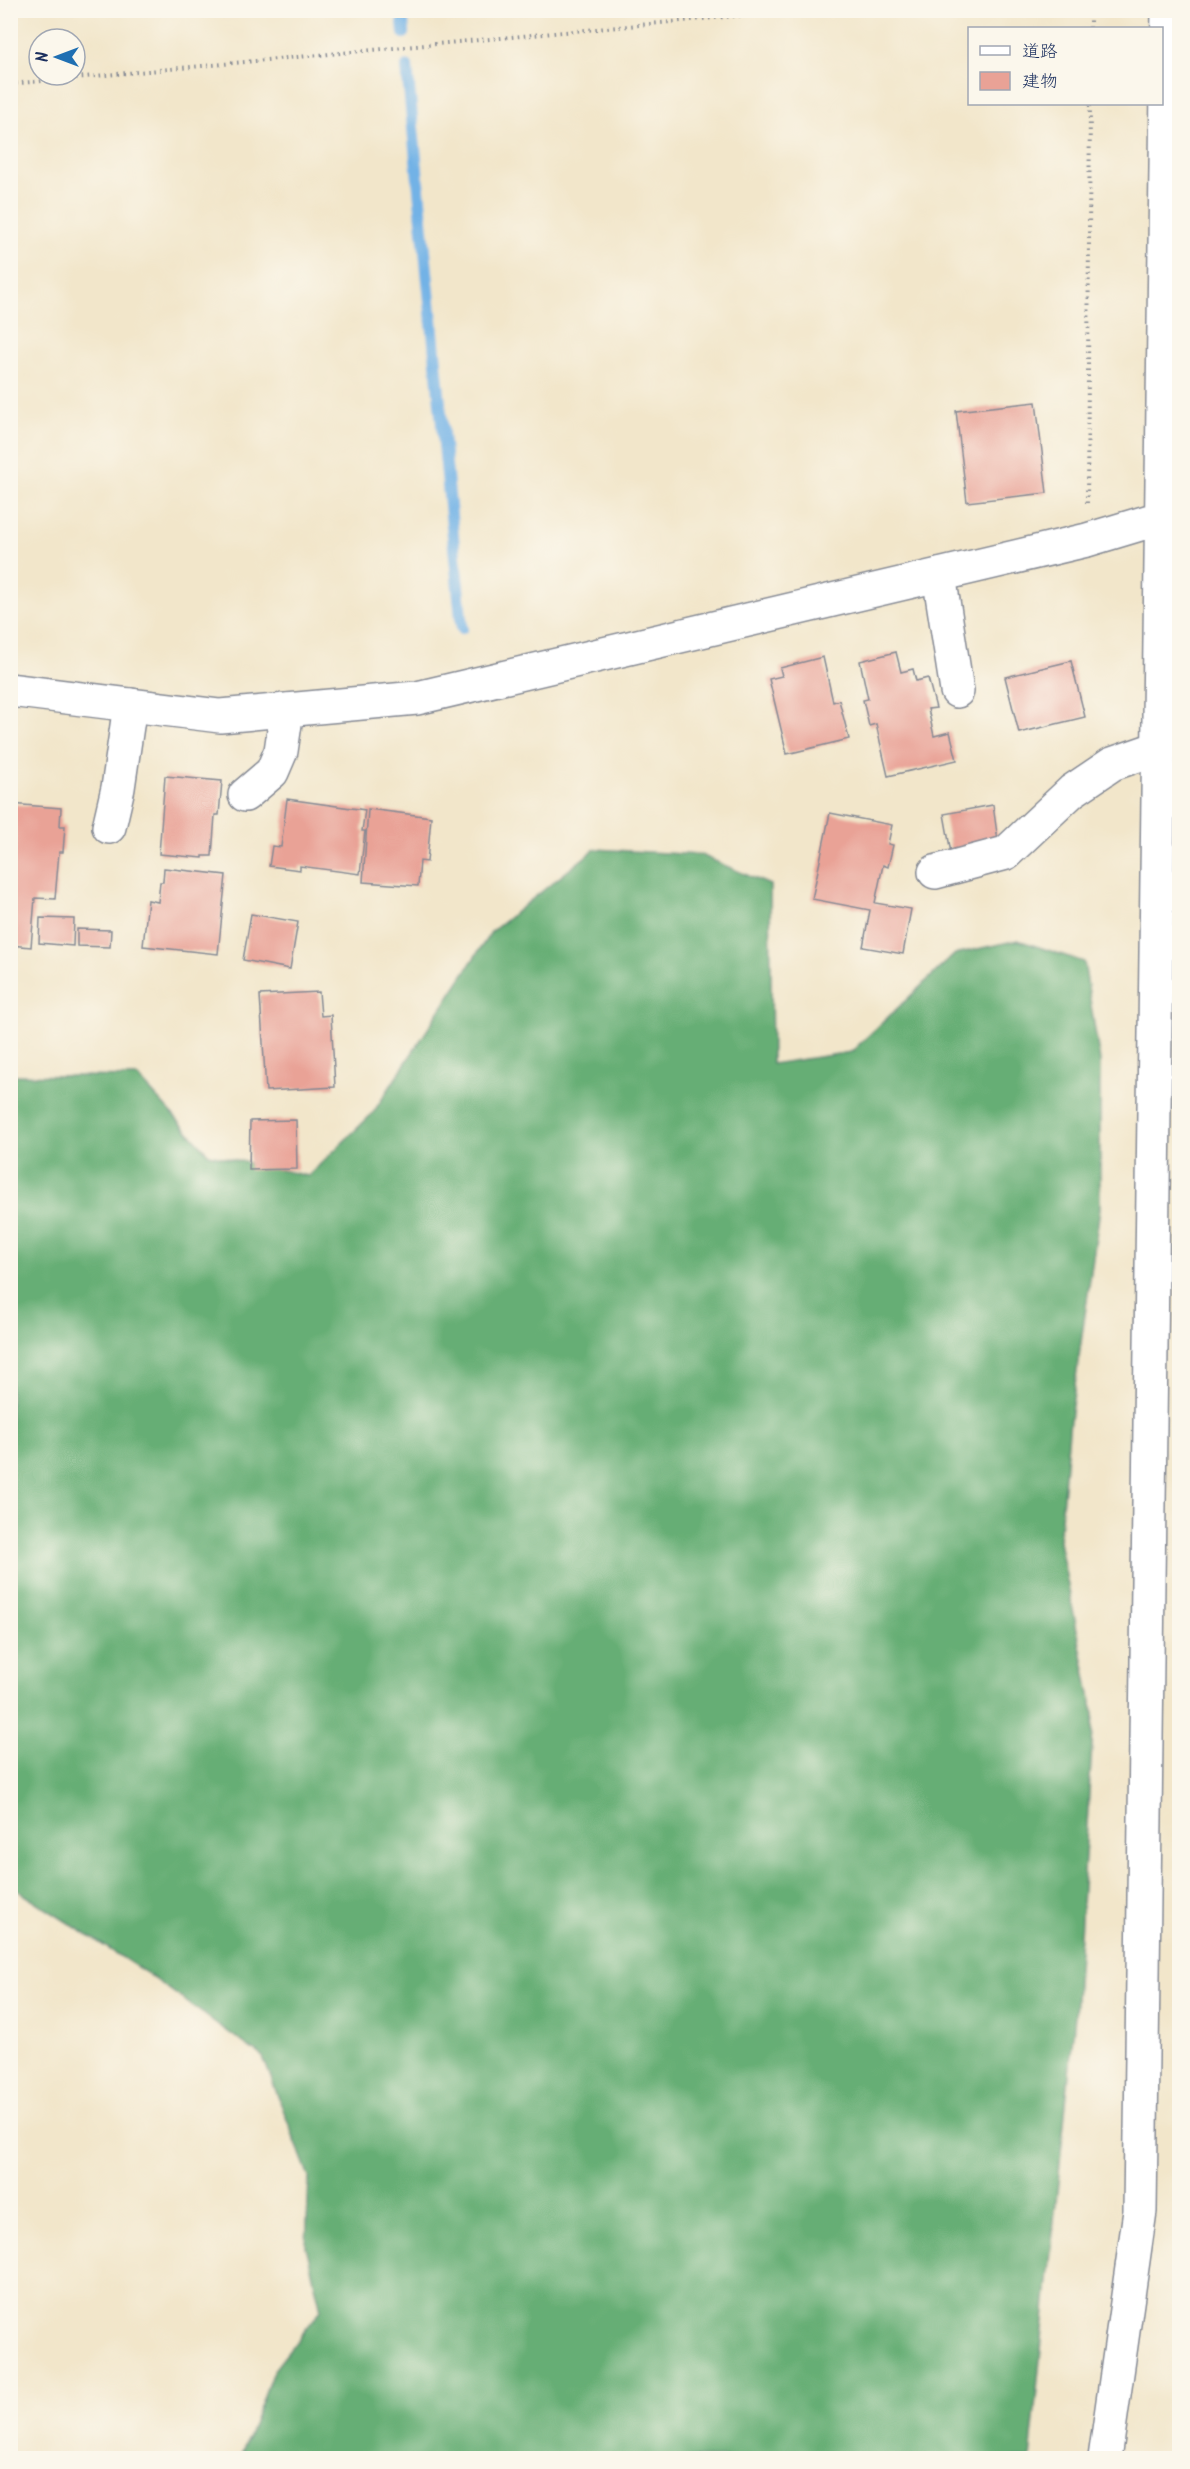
<svg xmlns="http://www.w3.org/2000/svg" width="1190" height="2469" viewBox="0 0 1190 2469" font-family="Kalam,'Klee One',sans-serif">
<style>
.forest{fill:#66ae75;stroke:#406e6a;stroke-width:1.5}
.lines{fill:none;stroke-linecap:round;stroke-linejoin:round}
.stream{stroke:#72b2e6;stroke-width:12}
.building{fill:#e9a296}
.minor-casing{stroke:#868a94;stroke-width:36}
.tertiary-casing{stroke:#868a94;stroke-width:36}
.path{stroke:#868a94;stroke-width:4;stroke-dasharray:1.5 4.5;stroke-linecap:butt}
.minor{stroke:#fff;stroke-width:33}
.tertiary{stroke:#fff;stroke-width:33}
</style>
<rect width="100%" height="100%" fill="#fbf7ec"/>
<filter id="ink" filterUnits="userSpaceOnUse"><feTurbulence type="fractalNoise" baseFrequency=".0167" numOctaves="2"/><feDisplacementMap in="SourceGraphic" scale="12" xChannelSelector="R" yChannelSelector="G"/><feConvolveMatrix kernelMatrix="1 2 1 2 8 2 1 2 1" color-interpolation-filters="sRGB"/></filter>
<filter id="wash" filterUnits="userSpaceOnUse"><feTurbulence type="fractalNoise" baseFrequency=".008" numOctaves="4" result="noise"/><feDisplacementMap in="SourceGraphic" scale="24" xChannelSelector="R" yChannelSelector="G"/><feGaussianBlur stdDeviation="1.35" result="paint"/><feColorMatrix in="noise" values="0 0 0 0 0 0 0 0 0 0 0 0 0 0 0 0 0 1.4 0 .05"/><feComposite in="paint" operator="in"/></filter>
<g filter="url(#wash)">
<rect width="100%" height="100%" fill="#f2e6ca"/>
<path class="forest" d="M595,849L701,855L770,885L772,1064L851,1052L955,954L1018,940L1084,962L1100,1061V1209L1070,1420L1059,1541L1094,1714L1075,2015L1030,2458H241L273,2371L321,2310L306,2246L309,2177L263,2057L145,1972L11,1886L10,1075L138,1077L209,1154L308,1176L373,1113L491,932Z"/>
<g class="lines">
<path class="stream" d="M402,10L404,33
M407,67L462,628"/>
</g>
<g id="blocks">
<path class="building" d="M1036,402L1047,493L967,502L956,411Z
M896,652L901,672L913,669L916,681L928,678L936,708L928,709L934,736L950,732L957,760L888,776L876,724L869,726L863,700L868,699L860,661Z
M823,657L833,702L839,700L849,739L787,754L769,679L782,676L780,668Z
M1071,661L1085,717L1019,733L1005,677Z
M165,776L222,781L219,815H215L212,856H203V858L159,854Z
M287,799L365,810L362,831H365L360,874L300,866V870L269,866L272,846L281,847Z
M10,804L61,808L60,826H65L63,852H59L55,899L35,898L31,947L10,945Z
M993,805L998,841L951,853L944,814Z
M368,809L431,817L427,862L420,861L418,886L363,882Z
M830,813L892,825L888,844L893,845L888,867L883,865L875,903L911,909L903,954L863,947L870,910L812,899Z
M164,868L226,875L218,954L143,946L148,900L158,902L160,882H163Z
M251,914L298,922L290,969L243,960Z
M40,918L74,919L73,946L39,943Z
M77,929L111,930L110,947L77,946Z
M319,992L321,1016L331,1015L335,1087L266,1091L260,995Z
M296,1120L297,1169L249,1170L250,1121Z"/>
</g>
</g>
<g filter="url(#ink)">
<use href="#blocks" fill-opacity="0" stroke="#868a94" stroke-width="1.5"/>
<g class="lines">
<g class="minor-casing">
<path id="minor" d="M939,575L957,691
M245,795L272,772L281,751L287,710
M109,827L118,788L130,705
M935,872L1006,853L1072,791L1112,764L1158,748"/>
</g>
<g class="tertiary-casing">
<path id="tertiary" d="M10,690L220,716L417,698L1087,540L1180,512
M1105,2458L1140,2211L1168,10"/>
</g>
<path class="path" d="M1090,28V10
M10,84L799,10
M1087,503L1090,104"/>
<use href="#minor" class="minor"/>
<use href="#tertiary" class="tertiary"/>
</g>
</g>
<rect width="1190" height="2469" fill="none" stroke="#fbf7ec" stroke-width="36"/>
<rect x="968" y="27" width="195" height="78" fill="#fbf7ec" stroke="#a1a7b3" stroke-width="1.5"/>
<rect x="980" y="46" width="30" height="9" fill="#ffffff" stroke="#a1a7b3" stroke-width="1.5"/>
<text x="1022" y="57" font-size="18" fill="#1b2f5e">道路</text>
<rect x="980" y="72" width="30" height="18" fill="#e9a296" stroke="#a1a7b3" stroke-width="1.5"/>
<text x="1022" y="87" font-size="18" fill="#1b2f5e">建物</text>
<g transform="translate(57 57) rotate(270)"><circle r="28" fill="#fbf7ec" stroke="#a1a7b3" stroke-width="1.5"/>
<path d="M0-4.5L10 22L0 15L-10 22Z" fill="#1f6fb2"/>
<text y="-9" font-size="16" font-weight="bold" text-anchor="middle" fill="#1b2f5e">N</text>
</g>
</svg>
